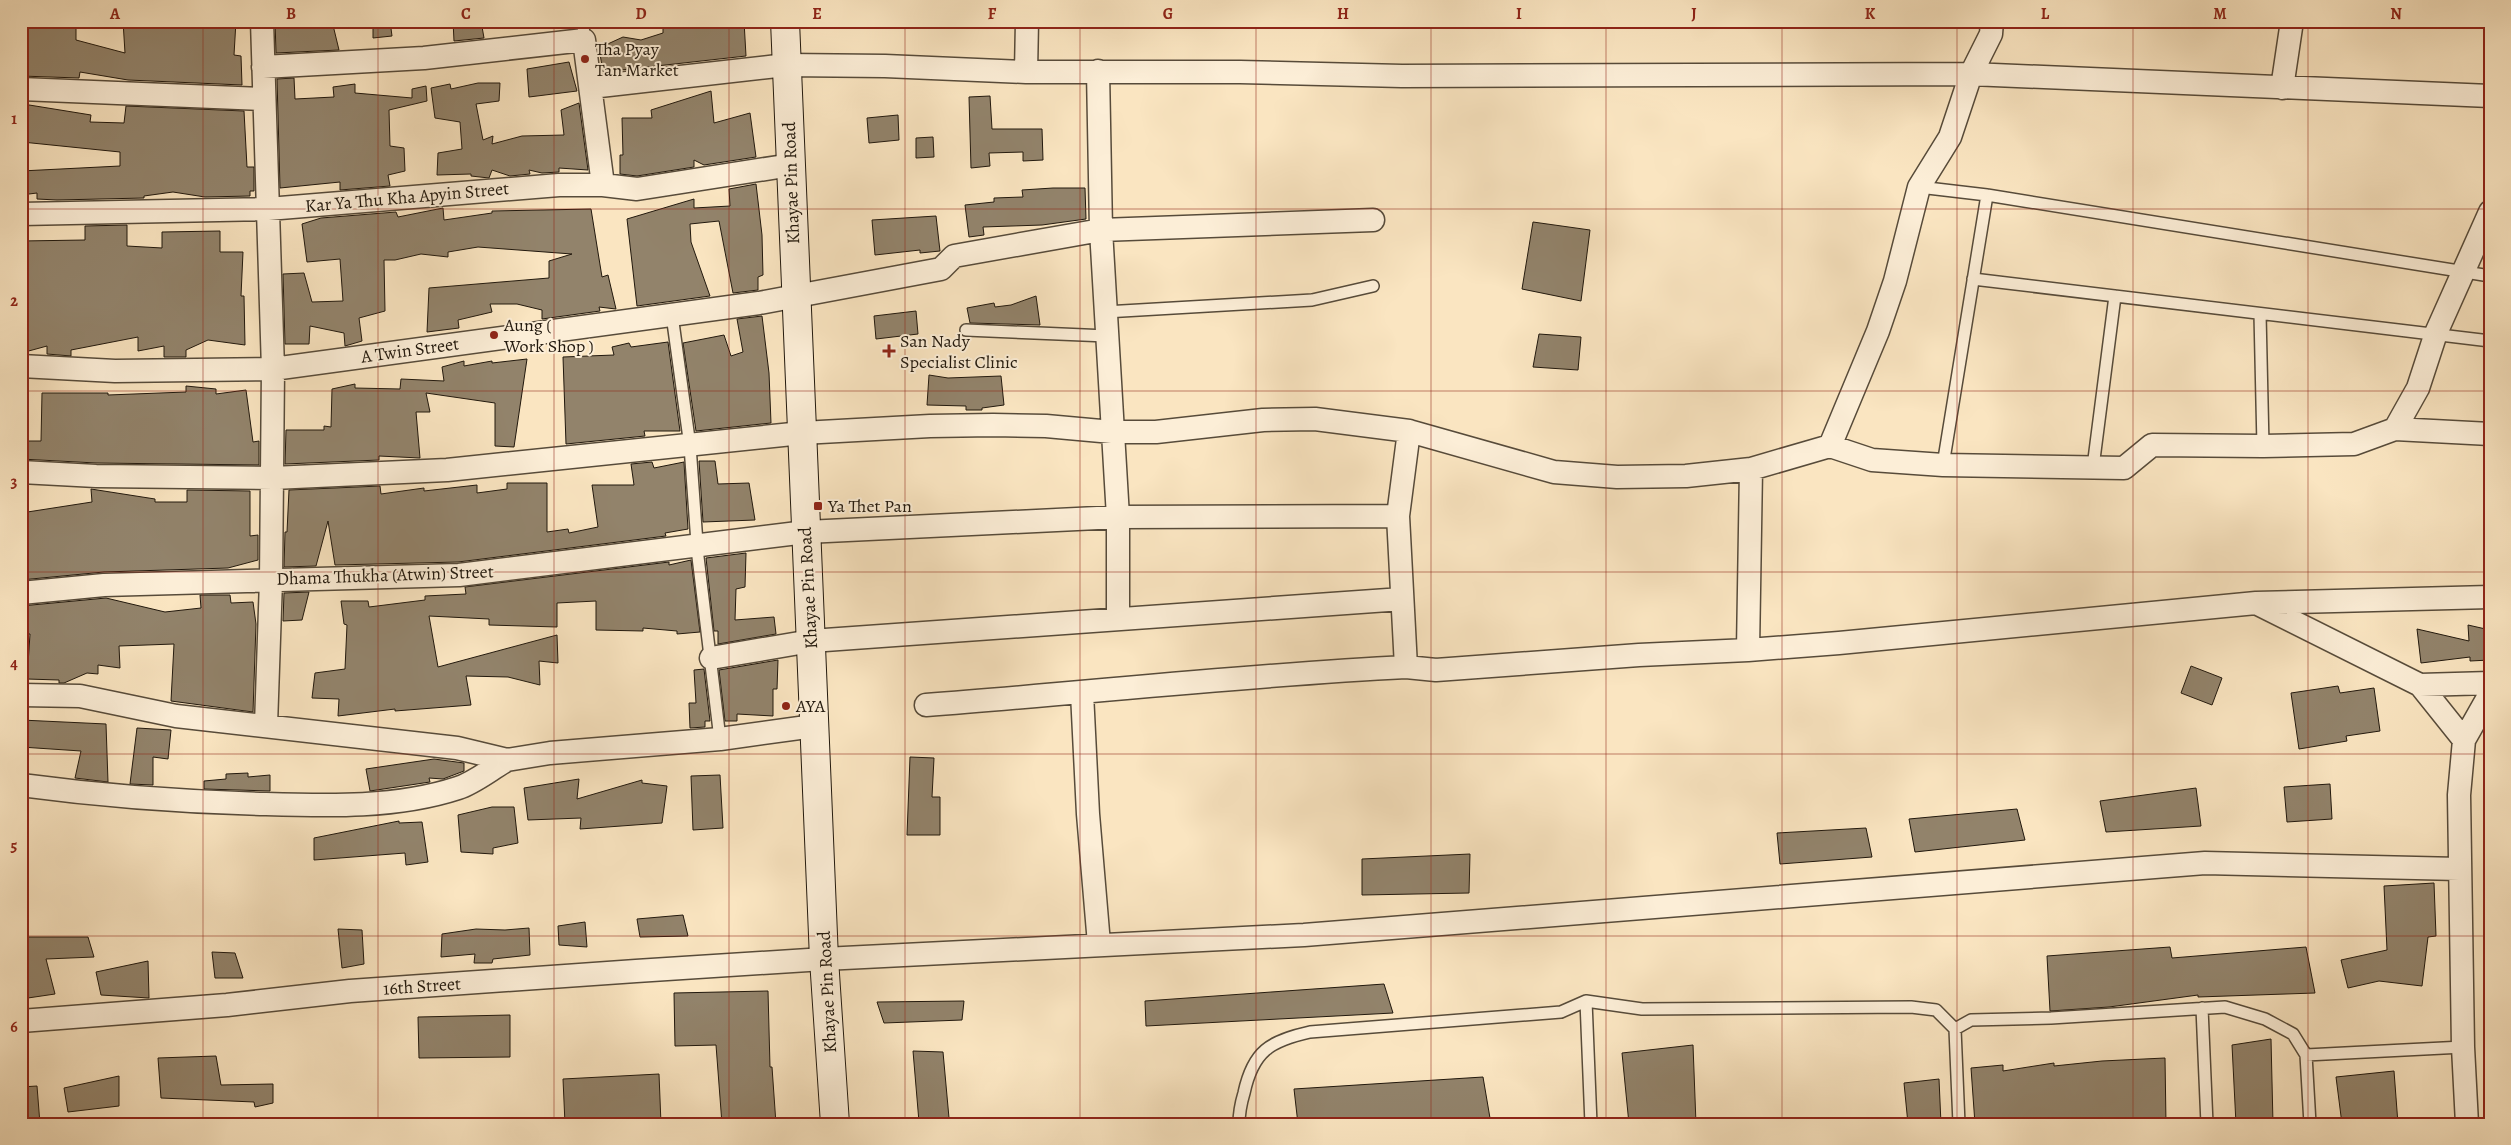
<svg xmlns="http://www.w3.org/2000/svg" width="2511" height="1145" viewBox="0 0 2511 1145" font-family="Alegreya,serif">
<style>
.building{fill:#92836b;stroke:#21180d}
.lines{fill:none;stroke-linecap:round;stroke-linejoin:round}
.lane-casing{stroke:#574b3a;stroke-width:14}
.street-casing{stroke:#574b3a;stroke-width:25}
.secondary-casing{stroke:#21180d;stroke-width:30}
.lane{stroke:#fceed7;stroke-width:11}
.street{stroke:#fceed7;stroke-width:22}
.secondary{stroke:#fceed7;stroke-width:28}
.grid{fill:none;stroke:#8f2418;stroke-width:1;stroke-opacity:0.55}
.poi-dot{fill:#8f2418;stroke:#fceed7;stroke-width:2}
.labels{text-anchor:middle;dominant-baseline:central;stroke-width:4;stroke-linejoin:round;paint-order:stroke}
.poi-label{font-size:18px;fill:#21180d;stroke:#fceed7;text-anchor:start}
.street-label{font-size:18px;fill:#21180d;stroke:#fceed7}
.neatline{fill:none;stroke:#8f2418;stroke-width:2}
.grid-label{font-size:16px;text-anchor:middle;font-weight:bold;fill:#8f2418}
</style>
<rect width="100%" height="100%" fill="#fae5c1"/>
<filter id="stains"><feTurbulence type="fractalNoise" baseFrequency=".004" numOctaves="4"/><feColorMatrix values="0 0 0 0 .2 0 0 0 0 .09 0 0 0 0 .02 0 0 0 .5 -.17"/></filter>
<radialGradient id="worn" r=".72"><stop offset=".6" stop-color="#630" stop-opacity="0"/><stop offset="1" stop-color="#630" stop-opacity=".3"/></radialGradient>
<path class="building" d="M21,21H76V40L125,53L123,21H236L234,55L241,56L242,85L128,80L80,72L79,78L21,76Z
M275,21H332L339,50L276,53Z
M373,21H390L392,36L373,38Z
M453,21H481L484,38L454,41Z
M663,21H744L746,56L603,72L599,48L623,37L641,40L663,33Z
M569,62L577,91L529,97L527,69Z
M294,78L295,99L334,97L333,87L355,84V93L412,98V89L426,86L427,101L389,110L390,146L404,148L405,171L388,175L390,186L340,190V182L280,188L277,79Z
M478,83H500L499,101L476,104L483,140L493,136L492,144L522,136L564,135L561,110L579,103L588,170L559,168V172L542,173L529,170L530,174L510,176L492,170L489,178L471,176V174L437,175L438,153L462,149L460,122L435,118L431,88L450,84L451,89Z
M711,91L714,123L750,113L756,157L704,165L694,160V167L637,176L620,174V155H623L622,118H652L651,110Z
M990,96L992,129H1042L1043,160L1023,161V152L989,153L990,166L971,168L969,97Z
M23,104L91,115L90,122L124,123L126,106L244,111L247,167H254V191H250V196L205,197L173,192L144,196V198L57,200L37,199V193L21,195V171L120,166V152L22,142Z
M898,115L899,140L869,143L867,118Z
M933,137L934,157L916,158V138Z
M756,184L762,235L763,275L758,277V290L733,293L719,221L690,224L691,242L710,296L637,306L627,219L694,199V208L730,206L729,189Z
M1053,188H1085L1086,219L1042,225L983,227L984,235L969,237L965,205L994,202V198L1023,197L1022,190Z
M443,208L444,220L492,213V211L591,209L602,277L608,275L616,309L599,307L600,311L542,319V310L517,304H490L492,312L458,320L459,328L427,332L429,288L549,278V261L572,254L478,247L448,252V257L421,254L395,260H384L385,311L359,318L362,341L345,346L344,333L310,326L309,344H285L283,274L304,273L312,302L343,301L340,259L307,262L302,224L321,218L396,212L398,217Z
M936,216L940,251L920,253V250L875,255L872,220Z
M1533,222L1590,230L1581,301L1522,289Z
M127,225V246L162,248V232L220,231V252H243L241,296H244L245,345L208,340L186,350V357H164V346L138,351V337L71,350V356L47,354V346L25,352L21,332V241L85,240V226Z
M1036,296L1040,325L970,323L967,308L994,303L995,307L1011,305Z
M916,311L918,334L876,339L874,316Z
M762,316L769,373L771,423L696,431L683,343L724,335L731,356L743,352L737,319Z
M1539,334L1581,337L1578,370L1533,367Z
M668,342L680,431H644L645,436L566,444L563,357L614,355L612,347L629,343L631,347Z
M527,359L514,447L495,446V403L426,393L430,412H416L420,458L379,456V460L285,464L286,430H324V426L331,427L332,389L355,384V388L400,389L401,379L444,381L442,367L464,361V366L492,361V363Z
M929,375L948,378L1001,376L1004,405L982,408V410H966V406L927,405Z
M186,386L216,389V394L246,390L253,442L259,441V465L96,463L21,459V441H41L42,393H108V395L186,392Z
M699,461H715L718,484L749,483L755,520L703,522Z
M652,462L654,468L684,462L688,529L665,533L666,536L458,562L335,565L328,521L316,566L284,567L285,532H287L289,490L380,486L381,494L424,488V491L477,485V493L507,489V483H547V532L568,529L569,533L598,527L592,485H634L631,464Z
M91,489L155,499V502H187V490L250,491V536L258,535V560L228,568L104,572L21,580V513L92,502Z
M746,553L745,587L736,589L735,620L774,617L776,634L718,644V631H714L706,558Z
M691,560L700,632L677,634V631L643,628V631L596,630V601L557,603V627L489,625V619L429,616L438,667L557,635L558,663L539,661L540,685L508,677L466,676L471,705L395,711V709L338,716L339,699L312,698L315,673L345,669L347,625L344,624L341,601H368L369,607L425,600V596L466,594L465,587L669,562V565Z
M309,592L302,620L283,621L284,593Z
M200,595H230L231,603L253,602L256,624L253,712L171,701L174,644L119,646L120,668L98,665V674L87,673L64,683H59V680L27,679L30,634H21V606L106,598L165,612L201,608Z
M2468,625L2490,630V660L2470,661V657L2421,663L2417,629L2469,641Z
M778,660L777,689H773V716L737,714V721H725L719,670Z
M2191,666L2222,678L2212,705L2181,693Z
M704,669L710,721H705V727L690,728L689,703H696L694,670Z
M2338,686L2340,693L2374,688L2380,731L2346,736L2347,741L2299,749L2291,693Z
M21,720L106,724L108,782L75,778L81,751L21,747Z
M137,728L171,730L168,759L153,757V785L130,784Z
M910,757L934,758L932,797H940V835H907Z
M434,759L464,763V771L443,779L429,778L430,782L370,791L366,769Z
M248,773V777L270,775V791L204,789V781L226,779V774Z
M720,775L723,828L693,830L691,776Z
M579,779L577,799L642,780V783L667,786L662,823L580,829L581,818L528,820L524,788Z
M2330,784L2332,819L2287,822L2284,787Z
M2196,788L2201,826L2106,832L2100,801Z
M492,807H514L518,843L493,848V854L461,852L458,815Z
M2017,809L2025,840L1915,852L1909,819Z
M399,821V823L422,822L428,862L406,865L405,853L314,860V838Z
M1866,828L1872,857L1780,864L1777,833Z
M1470,854L1469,893L1362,895V859Z
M2434,883L2436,936L2428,937L2422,986L2379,981L2348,988L2341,960L2387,950L2384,886Z
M683,915L688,936L640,937L637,919Z
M585,922L587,947L559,945L558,926Z
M529,928L530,955L493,959L492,963H474L475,954L441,957L442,934L476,929L505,930Z
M338,929L362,930L364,964L342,968Z
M21,937H88L94,957L46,959L55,994L21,999Z
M2170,947L2172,958L2306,947L2315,993L2198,997V995L2109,1007L2050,1011L2047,956Z
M212,952L235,953L243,978H215Z
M148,961L149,998L101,995L96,972Z
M1384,984L1393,1013L1146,1026L1145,1001Z
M768,991L770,1067H772L776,1124H722L716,1045L675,1046L674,993Z
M964,1001L962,1020L884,1023L877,1002Z
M510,1015V1057L419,1058L418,1017Z
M2271,1039L2273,1124H2236L2232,1045Z
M1693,1045L1696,1124H1629L1622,1053Z
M913,1051L943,1052L949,1118L919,1122Z
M216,1056L221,1085L273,1084V1103L255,1107L254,1102L161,1098L158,1058Z
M2165,1058L2166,1124H1975L1971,1068L2003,1065V1071L2054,1063V1066L2102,1061Z
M2394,1071L2398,1124H2342L2336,1077Z
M659,1074L661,1124H565L563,1079Z
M119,1076V1106L68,1112L64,1088Z
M1483,1077L1491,1124H1408L1407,1121L1298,1124L1294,1089Z
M1939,1079L1941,1124H1908L1904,1083Z
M37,1086L40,1124H21V1087Z"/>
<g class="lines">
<g class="lane-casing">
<path id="lane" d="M583,21L584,40
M1919,187L1987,195L2490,276
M1973,279L2490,341
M1105,312L1312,300L1373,286
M2260,314L2263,446
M672,315L690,446L698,557L720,739
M966,330L1107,336
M1943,465L1987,195
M2093,467L2115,296
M1586,1001L1591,1124
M2202,1008L2207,1124
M1955,1029L1971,1020L2051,1018L2225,1007L2265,1019L2293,1034L2306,1055L2310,1124
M2306,1055L2463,1047
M1239,1124C1239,1113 1241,1103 1244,1093C1253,1051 1270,1041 1310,1032L1561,1012L1586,1001L1642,1009L1911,1007L1936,1010L1955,1029L1959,1124"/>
</g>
<g class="street-casing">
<path id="street" d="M262,21L273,369L271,580L266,725
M263,67L424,58L584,40L603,185
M1098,71L1101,230L1118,517V618
M1026,72L1027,21
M591,87L786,65L885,66L1026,72H1240L1402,76L1971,74L2490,96
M2282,88L2292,21
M21,89L264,99
M21,214L268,209L559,185H603L637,189L791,165
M21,366L115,371L273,369L759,303L941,269L954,256L1101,230L1373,220
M2395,429L2490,434
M1409,431L1398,516L1406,667L1436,670L1639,655L1748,650L1751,469
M1830,446L1878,331L1895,281L1919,187L1950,137L1971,74L1991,34L1992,21
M21,472L96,476L273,478L447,470L802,433L930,426L993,425L1046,426L1112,432H1156L1263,420L1315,419L1409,431L1554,472L1617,477L1686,476L1751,469L1830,446L1872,460L1943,465L2124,468L2152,445L2263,446L2354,444L2395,429L2418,388L2436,333L2490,212
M21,593L104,585L459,575L806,532L1118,517L1398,516
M1748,650L1839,643L2256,603
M711,658L811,641L1402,599
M2420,685L2490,683
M1082,693L1088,814L1099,944
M21,695L80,696L176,716L457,748L507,760L550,753L720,739L814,726
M926,705C1086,693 1246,675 1406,667
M2464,740L2420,685L2256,603L2490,597
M21,785C103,796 184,802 266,804C329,806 397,808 458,788C474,783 491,769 507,760
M21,1021L227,1005L350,991L636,971L824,959L1304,935L2205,863L2459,869
M2467,1124L2463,1047L2459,795L2464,740L2490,694"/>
</g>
<g class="secondary-casing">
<path id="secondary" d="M785,21L824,959L835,1124"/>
</g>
<use href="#lane" class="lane"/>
<use href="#street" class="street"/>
<use href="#secondary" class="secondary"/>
</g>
<path class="grid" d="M203,21V1124M378,21V1124M554,21V1124M729,21V1124M905,21V1124M1080,21V1124M1256,21V1124M1431,21V1124M1606,21V1124M1782,21V1124M1957,21V1124M2133,21V1124M2308,21V1124M21,209H2490M21,391H2490M21,572H2490M21,754H2490M21,936H2490"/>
<g class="poi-dot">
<circle cx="585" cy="59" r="5"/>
<circle cx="494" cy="335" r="5"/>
<path d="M886.5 343.5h5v5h5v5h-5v5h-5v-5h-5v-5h5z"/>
<rect x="813" y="501" width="10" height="10" rx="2.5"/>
<circle cx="786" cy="706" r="5"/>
</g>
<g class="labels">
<g class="poi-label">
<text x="595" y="49">Tha Pyay<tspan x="595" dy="21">Tan Market</tspan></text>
<text x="504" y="325">Aung (<tspan x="504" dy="21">Work Shop )</tspan></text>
<text x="900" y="341">San Nady<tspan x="900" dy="21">Specialist Clinic</tspan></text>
<text x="828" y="506">Ya Thet Pan</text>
<text x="796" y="706">AYA</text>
</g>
<g class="street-label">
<text transform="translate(791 183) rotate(-92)">Khayae Pin Road</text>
<text transform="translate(407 197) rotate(-5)">Kar Ya Thu Kha Apyin Street</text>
<text transform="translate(410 350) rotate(-8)">A Twin Street</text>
<text transform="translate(385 575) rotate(-2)">Dhama Thukha (Atwin) Street</text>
<text transform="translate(808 588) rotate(-93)">Khayae Pin Road</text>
<text transform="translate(422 986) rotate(-4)">16th Street</text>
<text transform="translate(827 992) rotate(-93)">Khayae Pin Road</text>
</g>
</g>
<rect width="2511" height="1145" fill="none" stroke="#fae5c1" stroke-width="55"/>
<rect x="28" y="28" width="2456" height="1090" class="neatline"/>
<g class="grid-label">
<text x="115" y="19">A</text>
<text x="291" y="19">B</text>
<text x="466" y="19">C</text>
<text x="641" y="19">D</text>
<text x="817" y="19">E</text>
<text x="992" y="19">F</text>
<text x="1168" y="19">G</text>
<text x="1343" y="19">H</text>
<text x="1519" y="19">I</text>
<text x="1694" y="19">J</text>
<text x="1870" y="19">K</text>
<text x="2045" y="19">L</text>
<text x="2220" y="19">M</text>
<text x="2396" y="19">N</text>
<text x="14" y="124">1</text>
<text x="14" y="306">2</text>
<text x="14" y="487">3</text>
<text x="14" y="669">4</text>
<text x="14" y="851">5</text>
<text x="14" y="1032">6</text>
</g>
<rect width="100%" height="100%" filter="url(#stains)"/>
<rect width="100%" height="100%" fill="url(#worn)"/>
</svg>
